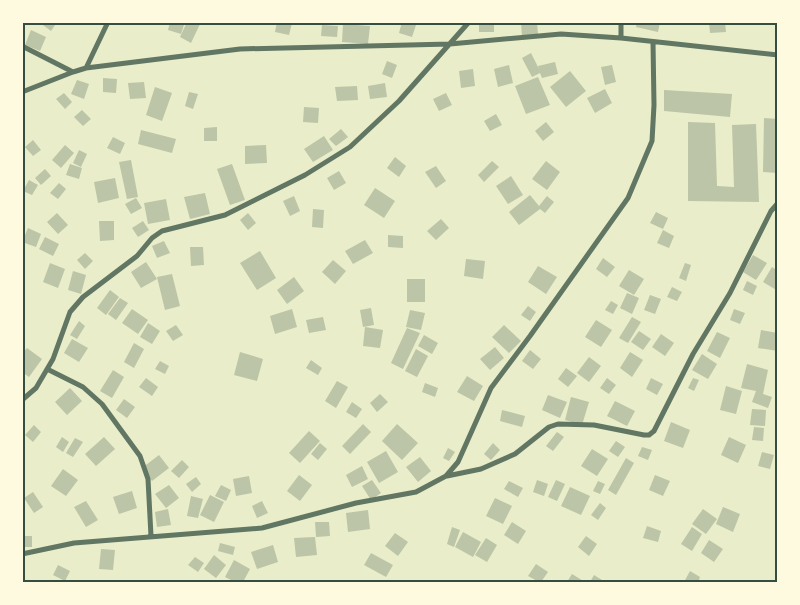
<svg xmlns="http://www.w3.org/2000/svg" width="800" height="605" viewBox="0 0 800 605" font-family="Overpass,sans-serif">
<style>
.building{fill:#bcc5a7}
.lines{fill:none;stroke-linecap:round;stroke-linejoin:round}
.minor{stroke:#617663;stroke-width:5}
.neatline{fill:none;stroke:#344e41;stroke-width:2}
</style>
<rect width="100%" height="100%" fill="#e9edc9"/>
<path class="building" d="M39,22H57L51,31Z
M170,22H185L181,34L168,30Z
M187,22H201L191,43L180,37Z
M277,22L292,23L289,35L275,32Z
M402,22H417L412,37L399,33Z
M479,22H494V32H479Z
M521,22H537L538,35L522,37Z
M637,22H660L658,32L636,27Z
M709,22H725L726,32L710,33Z
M343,24L370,26L368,44L342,42Z
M322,25L338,26L337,37L321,36Z
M31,30L46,37L40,51L25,45Z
M531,53L539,69L538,66L555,62L558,74L542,78L540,73L532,77L522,58Z
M387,61L397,65L392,78L382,74Z
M509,65L513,83L498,87L494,69Z
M612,65L616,82L605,85L601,67Z
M473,69L475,86L461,88L459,71Z
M570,71L586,91L566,107L550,87Z
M538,77L550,105L526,114L515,86Z
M103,78L117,79L116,93L103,92Z
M77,80L89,84L84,99L71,94Z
M144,82L146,98L130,99L128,83Z
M385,83L387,97L370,99L368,86Z
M357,86L358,100L337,101L335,87Z
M155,87L172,93L162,121L146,115Z
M605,89L612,103L595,113L587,98Z
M664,90L732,94L730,117L664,111Z
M189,92L198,94L193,109L185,106Z
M64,93L72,102L65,109L56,99Z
M446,93L452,105L439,111L433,99Z
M304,107L319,108L318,123L303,122Z
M82,110L91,119L83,126L74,117Z
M496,114L502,125L490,131L484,121Z
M764,118L778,119V173L763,172Z
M546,122L554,132L543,141L535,131Z
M688,122L715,123L717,186L734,187L732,125L756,124L759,202L688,201Z
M217,127V141H204V128Z
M341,129L348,137L336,146L329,139Z
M141,130L176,139L172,153L138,144Z
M324,136L333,150L313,162L304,149Z
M113,137L125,143L120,154L107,148Z
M33,140L41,150L33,156L25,147Z
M65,145L74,153L61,168L52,160Z
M266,145L267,163L245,164V146Z
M79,150L87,154L81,167L73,163Z
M395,157L406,166L399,177L387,168Z
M131,160L138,197L127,199L119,162Z
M492,161L499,167L484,182L478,175Z
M546,161L560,172L547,190L532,179Z
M70,164L82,168L79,179L66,175Z
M232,164L245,200L230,205L217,169Z
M436,166L446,181L436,188L425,172Z
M45,169L51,176L41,185L35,178Z
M339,171L346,183L334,190L327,178Z
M511,176L523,195L508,204L496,186Z
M115,178L119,198L98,203L94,182Z
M29,180L38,185L32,195L23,191Z
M59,183L66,189L58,199L50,193Z
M375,188L395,201L384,218L364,205Z
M205,193L210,214L190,219L184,197Z
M530,195L539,206L547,196L554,202L545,213L540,209L519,225L509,212Z
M294,196L300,211L290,216L283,201Z
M136,198L142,208L131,214L125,204Z
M166,199L170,220L148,224L144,203Z
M313,209L324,210L323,228L312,227Z
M656,212L668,218L663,229L650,223Z
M57,213L68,225L58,234L47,222Z
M248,213L256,223L248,230L240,220Z
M441,219L449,228L436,240L427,231Z
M99,221H114V240L100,241Z
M143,221L149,230L138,237L132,228Z
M28,228L41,234L36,247L22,242Z
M663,230L674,236L669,248L657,243Z
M388,235L403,236V248L388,247Z
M45,237L59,244L53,256L39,249Z
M365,240L373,253L353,264L345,251Z
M164,241L170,253L157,258L152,246Z
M190,247H203L204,265L191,266Z
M260,251L276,278L257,290L240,263Z
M85,253L93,261L85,269L77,260Z
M753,255L767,263L756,280L743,272Z
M603,258L615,267L607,277L596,269Z
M466,259L485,261L483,279L464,276Z
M333,260L346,271L335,284L322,272Z
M146,262L157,279L141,288L131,272Z
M50,263L65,269L58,288L43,282Z
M685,263L691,265L686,281L679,278Z
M538,266L557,277L546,294L528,282Z
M772,267L778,271V291L763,282Z
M629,270L644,279L634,295L619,286Z
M73,271L86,275L81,294L68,290Z
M172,274L180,306L165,310L157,277Z
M294,277L304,291L287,304L277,290Z
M407,279H425V302H407Z
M747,281L757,286L753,295L743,290Z
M672,287L682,292L677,301L667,297Z
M110,290L119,297L106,315L97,308Z
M627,293L639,298L632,314L620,308Z
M650,295L661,299L655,314L644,310Z
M120,298L128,303L116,320L108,314Z
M611,301L618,305L613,314L605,310Z
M528,306L536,312L530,321L521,315Z
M371,308L374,325L363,327L360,310Z
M132,309L148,320L138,334L122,323Z
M292,309L297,327L275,334L270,316Z
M734,309L745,313L740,324L730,320Z
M410,310L425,313L421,330L406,327Z
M323,317L326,330L309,333L306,320Z
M632,317L641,322L628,343L619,338Z
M596,320L612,330L601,347L585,337Z
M79,321L85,326L77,339L70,335Z
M148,323L160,331L152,344L140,337Z
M176,325L183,335L173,341L166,331Z
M504,325L521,341L509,353L492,337Z
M365,327L383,330L380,348L363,346Z
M407,328L420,333L403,369L391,363Z
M761,330L778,333V351L758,348Z
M639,331L651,339L643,350L631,342Z
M717,332L730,338L720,358L707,351Z
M661,334L674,343L665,356L652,347Z
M424,335L438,343L432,354L418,346Z
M72,339L88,348L79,362L64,353Z
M134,343L144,349L134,368L124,362Z
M495,347L504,358L490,370L480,359Z
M27,348L42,359L29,377L22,372V354Z
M416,349L428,356L417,377L405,371Z
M530,350L541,359L533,369L522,361Z
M240,352L263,359L257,381L234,375Z
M630,352L643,360L632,377L620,368Z
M702,354L717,364L708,379L692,370Z
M589,357L601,366L589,382L577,373Z
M311,360L322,368L318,375L306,368Z
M160,361L169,366L165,374L155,369Z
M747,364L768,370L763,394L772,397L768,408L752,402L756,391L741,388Z
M566,368L577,376L568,387L558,379Z
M113,370L124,377L112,398L100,391Z
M467,376L483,386L474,401L457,392Z
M146,378L158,387L152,396L139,387Z
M607,378L616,385L609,394L600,388Z
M651,378L663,384L657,395L646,389Z
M693,378L699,380L694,391L688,388Z
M337,381L348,387L336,408L325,401Z
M425,383L438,388L435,397L422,392Z
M726,386L742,391L736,414L720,410Z
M70,388L82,401L67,415L55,402Z
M380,394L388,402L377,412L370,403Z
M548,395L567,402L560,418L542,410Z
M571,397L589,402L582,425L565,420Z
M124,399L135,407L127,418L116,410Z
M615,401L635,411L627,426L607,416Z
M352,402L362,409L356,418L346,412Z
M752,409L766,410L765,426L750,425Z
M502,410L525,416L522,427L500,421Z
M671,422L690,430L683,448L664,441Z
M363,424L371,432L350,454L342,446Z
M397,424L418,443L402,460L382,441Z
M34,425L41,432L33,442L25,435Z
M754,427L764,428L763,441L752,440Z
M309,431L320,441L300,463L289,453Z
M557,432L564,437L553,451L546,446Z
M62,437L69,442L63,452L56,447Z
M104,437L115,449L96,466L85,454Z
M729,437L746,445L738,463L721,455Z
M75,438L83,442L73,457L66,453Z
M616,441L625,447L618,457L609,451Z
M320,443L327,449L318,460L311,454Z
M493,443L500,450L491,460L484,454Z
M642,447L652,450L648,460L638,456Z
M448,448L455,452L449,461L443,458Z
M592,449L608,459L597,476L581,466Z
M386,451L398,472L379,483L367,462Z
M762,452L774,455L770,469L758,466Z
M159,455L169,468L152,481L142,468Z
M420,457L431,471L418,482L406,467Z
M626,458L634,463L616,495L608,490Z
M182,460L189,467L179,478L171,471Z
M362,466L368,479L352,487L346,475Z
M63,469L78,480L66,496L51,486Z
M299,475L312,485L300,501L287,491Z
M655,475L670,481L663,496L649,490Z
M249,476L252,493L236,496L233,479Z
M196,477L201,484L192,492L186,484Z
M372,480L381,493L371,500L362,486Z
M537,480L548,484L544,496L533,492Z
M556,480L565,484L557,501L548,497Z
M509,481L523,488L518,497L504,489Z
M598,481L605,484L600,494L593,491Z
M169,485L179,498L166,508L155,494Z
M221,485L231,490L226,501L215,496Z
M570,487L590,496L581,515L561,506Z
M132,491L137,508L119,514L113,497Z
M33,492L43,507L34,513L24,498Z
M210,495L224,502L214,522L200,515Z
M191,496L203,499L198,518L187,516Z
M495,498L512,506L503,524L486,516Z
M86,501L98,520L86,527L74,507Z
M262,501L268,513L257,518L252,506Z
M600,503L606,508L598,520L591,515Z
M723,507L740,514L733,532L716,524Z
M168,509L171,525L157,527L155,512Z
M703,509L717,519L706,534L692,524Z
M368,510L370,529L348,532L346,513Z
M315,522H329L330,536L316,537Z
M512,522L526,531L518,544L504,535Z
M647,526L661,531L658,542L643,538Z
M452,527L460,530L454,547L447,544Z
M692,527L702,534L692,551L681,544Z
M463,532L481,542L473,557L455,547Z
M395,533L408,542L398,556L385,546Z
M22,536H32V547H22Z
M586,536L597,544L589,556L578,547Z
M315,537L317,555L296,557L294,538Z
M486,538L497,545L487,562L475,555Z
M709,540L723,549L714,562L701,553Z
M220,543L235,547L233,555L218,551Z
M273,545L278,562L257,569L251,552Z
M101,549L115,550L113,570L99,569Z
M371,553L393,565L386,577L364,565Z
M214,555L226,565L216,578L204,569Z
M195,557L204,563L198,572L188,565Z
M234,560L250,569L243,582H235L225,577Z
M536,564L548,572L541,582H539L528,576Z
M58,565L70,571L65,581L53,575Z
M690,571L700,577L698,582H684Z
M572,574L585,582H567Z
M594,575L602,580L601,582H590Z"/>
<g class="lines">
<path class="minor" d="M621,38V22
M22,46L73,72
M86,68L108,22
M22,92L73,72L86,68L240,49L450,44L561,34L621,38L778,55
M47,369L83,387L102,404L140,456L148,479L151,536
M22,400L36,388L53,359L70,312L83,297L137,256L152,238L162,231L225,215L305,175L350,147L399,101L469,22
M447,476L481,469L515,454L549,427L558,424L594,425L644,435H649L654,431L693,354L730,293L771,211L778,203
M22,554L74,543L262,528L356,503L416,492L446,476L458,462L491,388L530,336L628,198L652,141L654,105L653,42"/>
</g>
<rect width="800" height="605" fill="none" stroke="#fefae0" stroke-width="48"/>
<rect x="24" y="24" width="752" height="557" class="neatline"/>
</svg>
